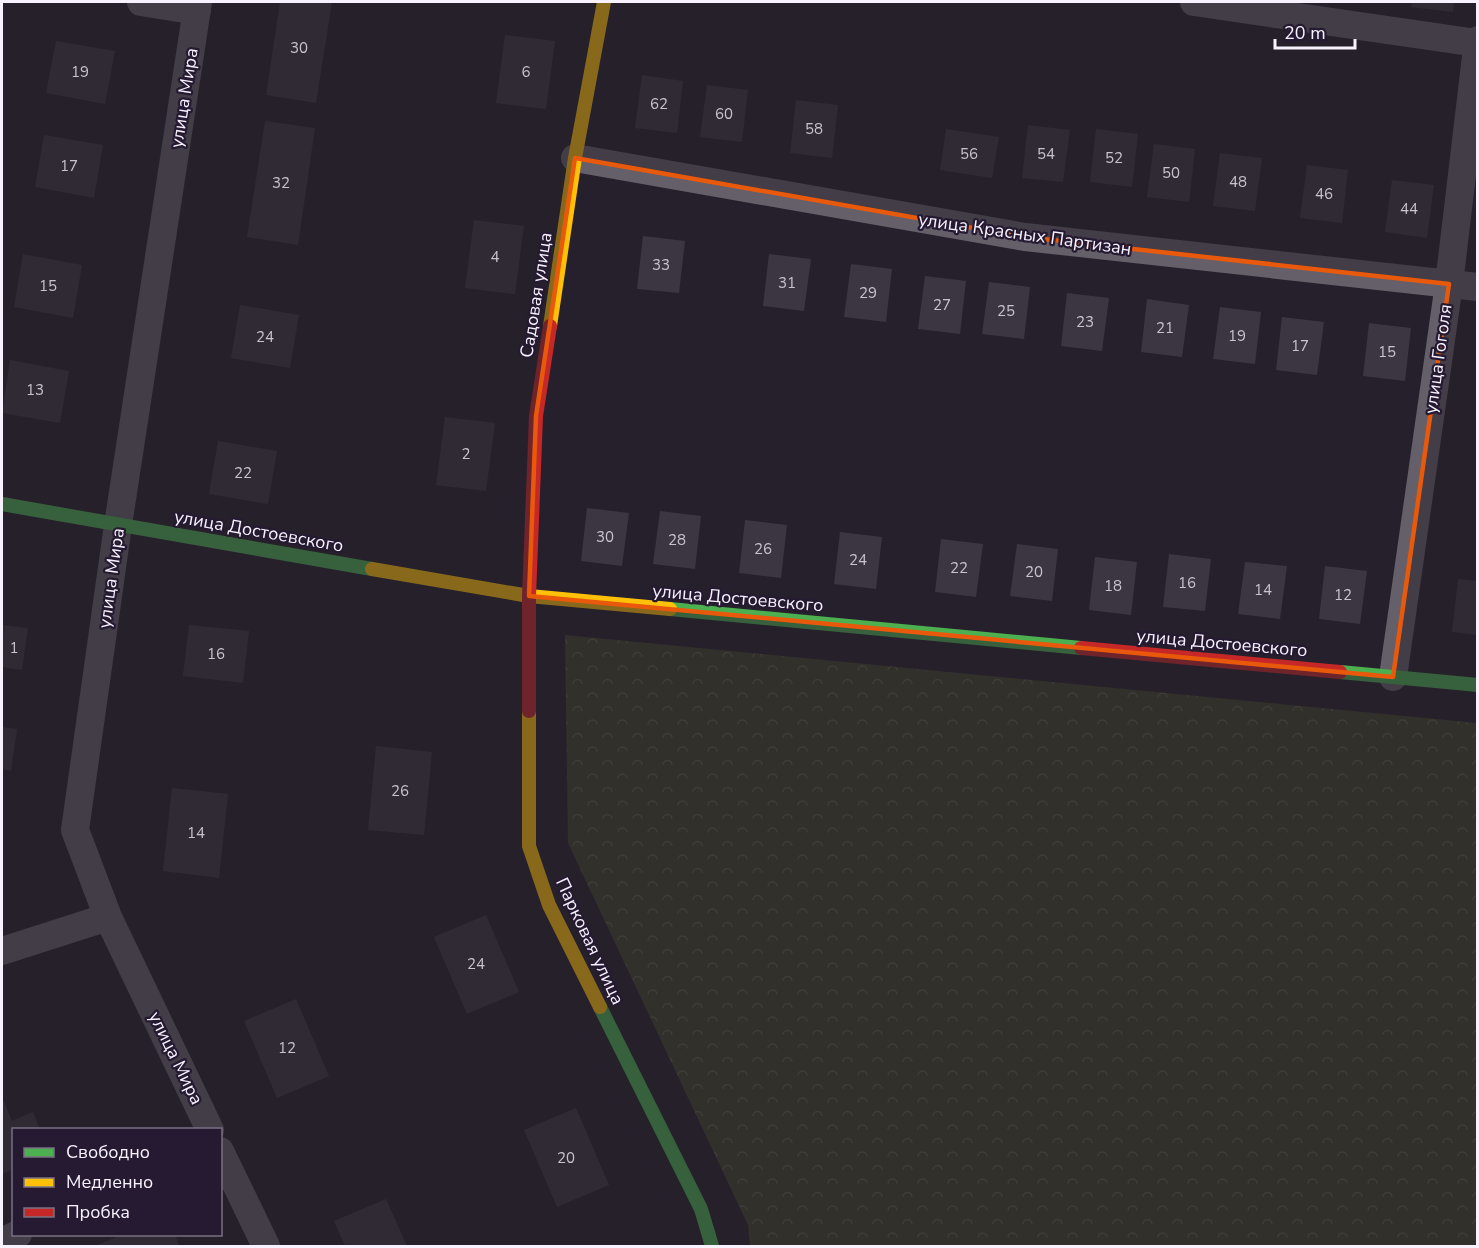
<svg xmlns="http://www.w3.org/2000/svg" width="1479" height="1248" viewBox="0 0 1479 1248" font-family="'Nunito Sans',sans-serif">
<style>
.park{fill:url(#park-crowns)}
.building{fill:#3c3642}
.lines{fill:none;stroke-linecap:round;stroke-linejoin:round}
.street{stroke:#645f69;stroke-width:28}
.fast{stroke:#4caf50;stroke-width:14}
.slow{stroke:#ffc107;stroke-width:14}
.jam{stroke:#c62828;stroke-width:14}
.marked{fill:none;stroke:#e8590c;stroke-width:4.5;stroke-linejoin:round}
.labels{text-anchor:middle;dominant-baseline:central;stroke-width:4.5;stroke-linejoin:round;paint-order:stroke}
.number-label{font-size:15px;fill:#c8c3ce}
.street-label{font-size:18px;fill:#f7f2fd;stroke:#261a32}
</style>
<defs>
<pattern id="park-crowns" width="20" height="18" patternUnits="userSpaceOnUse" patternTransform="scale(1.5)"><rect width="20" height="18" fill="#404328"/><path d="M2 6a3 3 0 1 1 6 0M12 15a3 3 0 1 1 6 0" fill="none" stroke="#5c5f48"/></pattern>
</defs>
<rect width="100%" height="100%" fill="#26202c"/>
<path class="park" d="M565,635L1477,723V1246H750L748,1225L568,843Z"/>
<path class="building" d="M280,2H332L316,103L266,95Z
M1412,2H1454L1453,12L1411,7Z
M505,35L555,41L546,109L496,103Z
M56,41L115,51L105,104L46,93Z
M642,75L683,81L677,133L635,128Z
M707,85L748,90L742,142L700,137Z
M796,100L838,105L832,158L790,153Z
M265,121L315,128L298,245L247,237Z
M1028,125L1070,130L1063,182L1022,178Z
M946,129L999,137L992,178L940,170Z
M1096,129L1138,134L1132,187L1090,182Z
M44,135L103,145L94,198L35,187Z
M1154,144L1195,149L1189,202L1147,197Z
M1220,153L1262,158L1255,211L1213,206Z
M1307,165L1348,170L1342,223L1300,218Z
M1392,180L1434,185L1427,238L1385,232Z
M474,220L524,226L515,294L465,288Z
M643,236L685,241L679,293L637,289Z
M23,254L82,265L73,318L14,307Z
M769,254L811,259L804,311L763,306Z
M851,264L892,269L886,322L844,317Z
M925,276L966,281L960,334L918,329Z
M989,282L1030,287L1024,339L982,334Z
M1067,293L1109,298L1102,351L1061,346Z
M1147,299L1189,305L1182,357L1141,352Z
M240,305L299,315L290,368L231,358Z
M1220,307L1261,312L1255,364L1213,359Z
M1282,317L1324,322L1317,375L1276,370Z
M1369,323L1411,328L1405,381L1363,376Z
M10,360L69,371L60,423L2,413Z
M445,417L495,423L486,491L436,485Z
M218,441L277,451L268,504L209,494Z
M587,508L629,513L622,566L581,561Z
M660,511L701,516L695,569L653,564Z
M745,520L787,525L781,578L739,573Z
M840,532L882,537L876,589L834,584Z
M941,539L983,544L976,597L935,592Z
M1017,544L1058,549L1052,601L1010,596Z
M1169,554L1211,559L1205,611L1163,607Z
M1095,557L1137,562L1131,615L1089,610Z
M1245,562L1287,566L1280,619L1238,614Z
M1325,566L1367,571L1360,624L1319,619Z
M1458,579L1478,581V635L1452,632Z
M2,625L28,628L22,670L2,667Z
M189,625L249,631L243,683L183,676Z
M2,727L17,729L11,771L2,769Z
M376,746L432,752L424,835L368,830Z
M172,788L228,794L219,878L163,871Z
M486,915L519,992L467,1014L434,937Z
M296,999L329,1076L277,1098L244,1021Z
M2,1097L12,1121L33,1112L40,1130H14V1169L2,1174Z
M576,1108L609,1185L557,1207L524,1130Z
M386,1199L407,1246H345L334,1221Z
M124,1234H175L179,1246H95Z"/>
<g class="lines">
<path class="street" d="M141,2L197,11
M198,2L118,525L75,830L108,917L210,1130
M1194,2L1477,43
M575,158L1025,237L1478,287
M1393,677L1449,284L1478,40
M2,951L108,917
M220,1151L266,1246
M2,1242L18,1234"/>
<path class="fast" d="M2,504L372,569
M670,609L1081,648
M1340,672L1478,685
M600,1007L701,1209L712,1246"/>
<path class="slow" d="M550,326L575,158L604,2
M372,569L529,596L670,609
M529,711V846L549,905L600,1007"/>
<path class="jam" d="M1081,648L1340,672
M529,711V596L536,416L550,326"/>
</g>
<path d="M0 0H1479V1248H0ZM575,158L1025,237L1449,284L1393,677L529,596L536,416Z" fill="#26202c" fill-opacity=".55" fill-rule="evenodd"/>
<path class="marked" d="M575,158L1025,237L1449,284L1393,677L529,596L536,416Z"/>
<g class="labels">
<g class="number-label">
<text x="299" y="48">30</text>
<text x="80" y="72">19</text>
<text x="526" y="72">6</text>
<text x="659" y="104">62</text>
<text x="724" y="114">60</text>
<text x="814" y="129">58</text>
<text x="969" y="154">56</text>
<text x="1046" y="154">54</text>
<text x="1114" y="158">52</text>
<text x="69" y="166">17</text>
<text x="1171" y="173">50</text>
<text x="1238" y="182">48</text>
<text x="281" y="183">32</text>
<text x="1324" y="194">46</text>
<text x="1409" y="209">44</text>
<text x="495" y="257">4</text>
<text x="661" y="265">33</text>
<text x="787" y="283">31</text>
<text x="48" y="286">15</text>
<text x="868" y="293">29</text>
<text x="942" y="305">27</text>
<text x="1006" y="311">25</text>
<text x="1085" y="322">23</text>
<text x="1165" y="328">21</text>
<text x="1237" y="336">19</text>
<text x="265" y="337">24</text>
<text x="1300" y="346">17</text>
<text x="1387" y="352">15</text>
<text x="35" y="390">13</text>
<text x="466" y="454">2</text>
<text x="243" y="473">22</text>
<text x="605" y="537">30</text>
<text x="677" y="540">28</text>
<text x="763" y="549">26</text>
<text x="858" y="560">24</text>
<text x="959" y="568">22</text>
<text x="1034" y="572">20</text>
<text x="1187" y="583">16</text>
<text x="1113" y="586">18</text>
<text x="1263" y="590">14</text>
<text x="1343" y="595">12</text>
<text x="14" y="648">1</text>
<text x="216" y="654">16</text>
<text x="400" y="791">26</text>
<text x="196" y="833">14</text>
<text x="476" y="964">24</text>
<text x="287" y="1048">12</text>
<text x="566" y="1158">20</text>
</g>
<g class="street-label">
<text transform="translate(184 98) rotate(-81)">улица Мира</text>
<text transform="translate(1025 234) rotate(8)">улица Красных Партизан</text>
<text transform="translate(536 295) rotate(-81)">Садовая улица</text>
<text transform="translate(1438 359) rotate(-82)">улица Гоголя</text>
<text transform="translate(259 531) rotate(10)">улица Достоевского</text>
<text transform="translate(111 578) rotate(-82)">улица Мира</text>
<text transform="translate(738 598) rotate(5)">улица Достоевского</text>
<text transform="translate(1222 643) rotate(5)">улица Достоевского</text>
<text transform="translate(590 941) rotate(65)">Парковая улица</text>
<text transform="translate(176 1058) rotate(64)">улица Мира</text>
</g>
</g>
<rect width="1479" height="1248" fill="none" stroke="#f7f2fd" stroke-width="6"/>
<rect x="12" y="1128" width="210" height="108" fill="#261a32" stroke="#7a7083" stroke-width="1.5"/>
<rect x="24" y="1148" width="30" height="9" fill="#4caf50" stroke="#7a7083" stroke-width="1.5"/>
<text x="66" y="1158" font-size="18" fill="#f7f2fd">Свободно</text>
<rect x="24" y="1178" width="30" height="9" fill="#ffc107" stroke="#7a7083" stroke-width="1.5"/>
<text x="66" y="1188" font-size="18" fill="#f7f2fd">Медленно</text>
<rect x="24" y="1208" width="30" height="9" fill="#c62828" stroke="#7a7083" stroke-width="1.5"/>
<text x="66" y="1218" font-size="18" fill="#f7f2fd">Пробка</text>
<path d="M1275 39v9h80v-9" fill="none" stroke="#f7f2fd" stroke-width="3"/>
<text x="1284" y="39" font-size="18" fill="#f7f2fd" stroke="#261a32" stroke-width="4.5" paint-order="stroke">20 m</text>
</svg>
